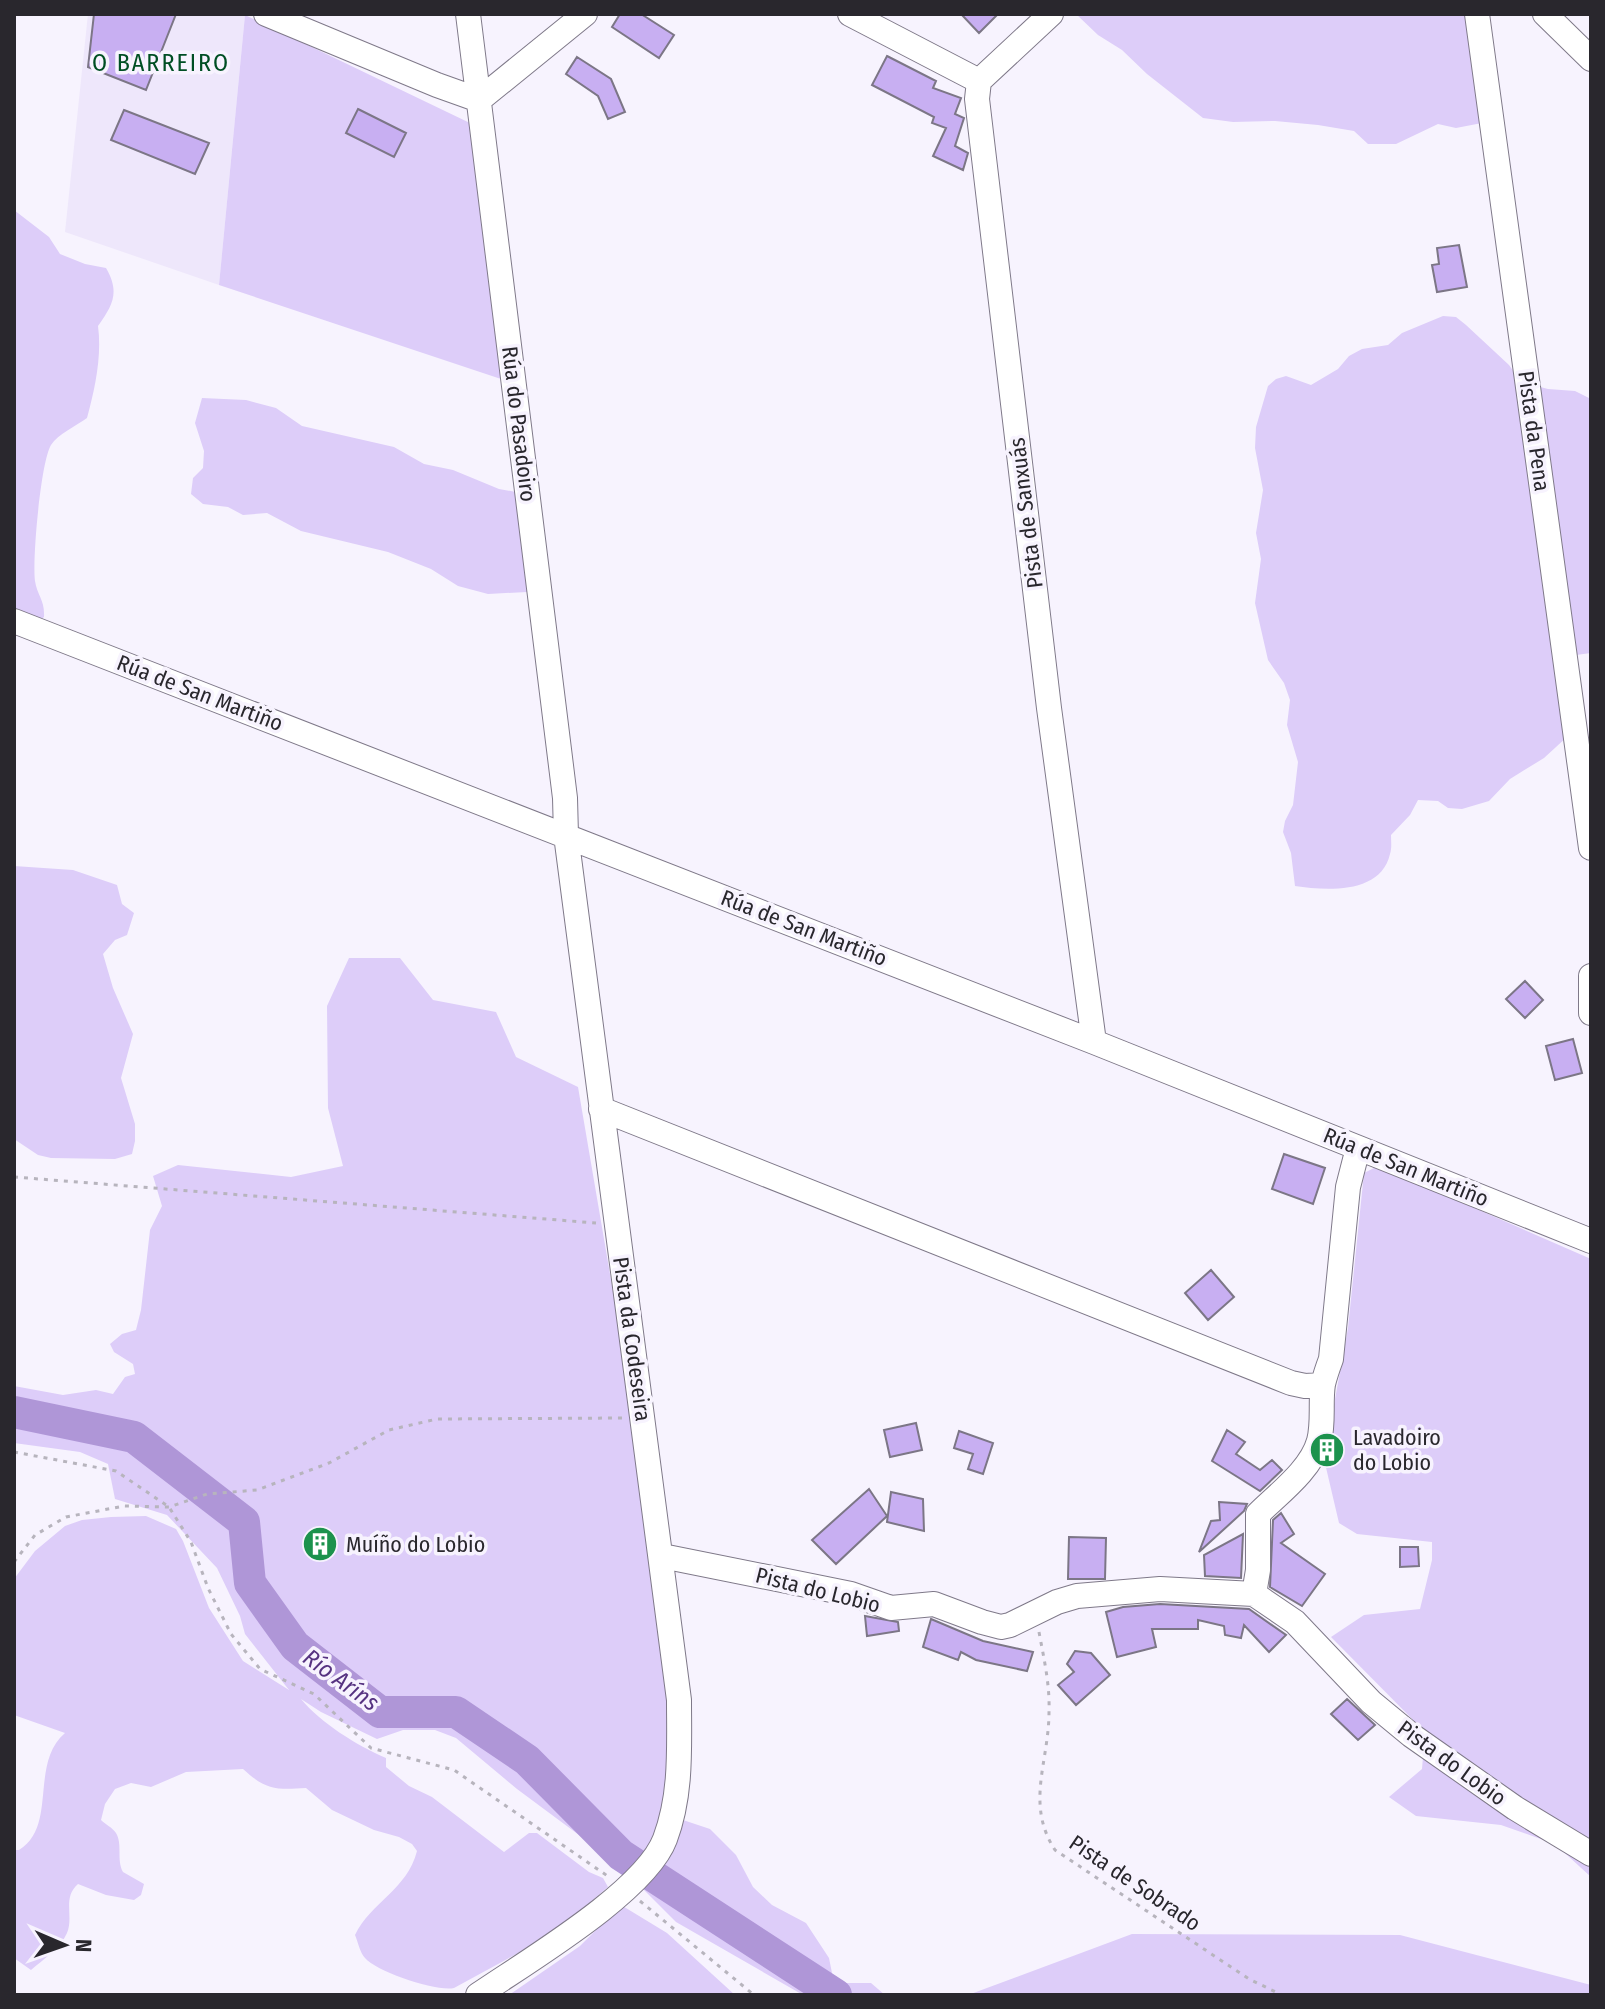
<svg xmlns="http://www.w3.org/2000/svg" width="1605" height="2009" viewBox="0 0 1605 2009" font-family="'Fira Sans Condensed',sans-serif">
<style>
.built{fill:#eee7fb}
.green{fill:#ddcdf9}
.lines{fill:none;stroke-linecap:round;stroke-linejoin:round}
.river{stroke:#af96d7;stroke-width:32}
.building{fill:#c8aff2;stroke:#7c7686;stroke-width:2}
.minor-casing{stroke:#7f7989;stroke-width:26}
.path{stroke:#b7b4bd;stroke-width:3;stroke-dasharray:4 6;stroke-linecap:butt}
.minor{stroke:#fff;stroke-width:24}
.labels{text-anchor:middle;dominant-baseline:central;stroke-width:7;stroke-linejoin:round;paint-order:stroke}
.street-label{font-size:22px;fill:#29272d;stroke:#f7f3fe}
.poi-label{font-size:22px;fill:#29272d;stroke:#f7f3fe;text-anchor:start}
.neighbourhood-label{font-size:24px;letter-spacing:2px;fill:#004f24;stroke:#f7f3fe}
.water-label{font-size:24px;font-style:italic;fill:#563381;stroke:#f7f3fe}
</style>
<rect width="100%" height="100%" fill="#f7f3fe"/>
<path class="built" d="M88,14L245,15L219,285L65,232Z"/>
<path class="green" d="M1076,14H1470L1482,123L1456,128L1438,124L1396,144H1368L1354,131L1318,125L1275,121L1233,122L1203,118L1147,74L1122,50L1098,35Z
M245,15L472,124L504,380L219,285Z
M14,210L49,237L60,254L85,264L106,268C120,292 113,305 98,326C102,356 95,389 87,418C76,426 58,434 51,445C41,461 32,559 35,581C37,595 45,600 44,617L38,622L14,616Z
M1443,316L1456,317L1466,325L1509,365L1521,382L1548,389L1575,391L1591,399V653L1576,655L1568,736L1544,758L1510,779L1489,801L1462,809L1448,808L1438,801L1418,800L1410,815L1391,835C1391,841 1392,848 1390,854C1381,894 1327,891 1295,886L1291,853L1283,832L1285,821L1293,805L1298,762L1287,725L1290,700L1284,683L1268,660L1255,603L1261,559L1256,533L1263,490L1255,448L1256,427L1268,386L1276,379L1286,376L1311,385L1338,369L1349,356L1362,349L1388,345L1402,333Z
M202,398L246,400L276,408L302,426L394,447L424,464L453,470L499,489L516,492L527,592L488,594L458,586L431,569L388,552L301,531L267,513L243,515L228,507L203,504L191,494L193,478L203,468L204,451L195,423Z
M14,866L73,870L117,885L122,904L134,913L127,935L115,940L103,954L113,988L133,1034L121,1078L135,1124V1141L132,1154L115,1159L51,1158L38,1155L14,1139Z
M349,958H400L433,1000L496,1012L516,1057L578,1087L630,1391L683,1820L710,1829L736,1855L753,1887L772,1905L806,1923L829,1958L834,1983H871L885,1995H803L676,1922L618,1864L517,1789L456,1738L435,1730H403L377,1739L321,1712L301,1699C321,1723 356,1745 386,1758V1767L409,1786L432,1797L504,1852L529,1833H537L589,1872L603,1878L608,1887L574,1916L518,1953L454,1988C437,1992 377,1972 365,1958C360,1953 358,1942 355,1935C371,1902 407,1890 417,1851L412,1844L399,1837L374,1830L332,1810L306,1788C276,1790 266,1790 243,1769L186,1772L151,1787L131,1783L115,1789L105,1804L101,1820C106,1825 112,1827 116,1833C123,1845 116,1859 123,1872L144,1884L141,1895L134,1900L106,1895L78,1884C62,1898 74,1916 67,1933C61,1947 43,1960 31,1970L14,1958V1850H19C58,1826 29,1764 65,1733L14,1715V1579L35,1551L65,1526L82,1520L111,1517L146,1516L176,1529L183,1541L209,1608L243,1661L289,1690L245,1634L240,1616L217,1568L167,1515L115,1499L108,1464L80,1452L14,1443V1386L63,1395L96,1390L113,1394L125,1377L135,1374L133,1364L114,1352L110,1344L122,1334L136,1330L141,1310L150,1230L162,1206L153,1176L178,1165L291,1177L343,1166L328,1108L327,1006Z
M1378,1166L1591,1259V1877L1555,1844L1501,1825L1416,1816L1389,1797L1422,1769L1425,1732L1331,1637L1364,1615L1420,1609L1432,1560V1542L1357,1534L1339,1523L1324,1459L1348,1328L1364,1173Z
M621,1905L667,1933L735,1995H509L580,1946Z
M1132,1934L1400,1935L1591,1985V1995H968Z"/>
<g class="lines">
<path class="river" d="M14,1412L134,1437L244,1522L250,1583L295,1646L380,1712H456L527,1760L621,1855L836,1995"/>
</g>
<path class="building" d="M94,14H176L146,90L88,67Z
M620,14H641L674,35L659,58L612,27Z
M961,14H998L979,33Z
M887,56L936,81L933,88L961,98L955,114L964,118L955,146L968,153L963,170L933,156L946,128L932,123L934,117L872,85Z
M577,57L611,79L625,112L608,119L598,96L566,74Z
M358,109L406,133L394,157L346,133Z
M124,110L209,143L195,174L111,140Z
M1459,245L1467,287L1437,292L1432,265L1439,264L1437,248Z
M1525,981L1543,1000L1525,1018L1506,999Z
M1573,1039L1582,1073L1555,1080L1546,1046Z
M1284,1154L1325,1168L1313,1204L1272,1189Z
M1211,1270L1234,1297L1208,1320L1185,1293Z
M916,1423L922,1450L890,1457L884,1430Z
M1227,1430L1245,1442L1236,1454L1260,1470L1272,1460L1282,1470L1260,1491L1212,1461Z
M959,1431L993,1443L983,1474L968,1469L973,1454L954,1448Z
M869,1489L887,1516L836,1564L812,1540Z
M891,1492L923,1499L924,1531L887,1522Z
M1219,1502L1247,1504L1244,1511L1199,1552L1211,1521L1220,1520Z
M1281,1513L1294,1534L1281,1543L1325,1574L1302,1606L1270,1587L1273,1520Z
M1243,1534L1241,1578L1205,1576L1204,1555Z
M1069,1537L1106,1538L1105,1579H1068Z
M1400,1547H1418L1419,1566L1400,1567Z
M1160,1604L1249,1609L1286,1635L1269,1652L1244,1625L1241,1638L1225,1635L1224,1626L1198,1620V1629H1152L1156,1647L1117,1657L1106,1612L1123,1607Z
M865,1616L898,1622L899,1631L867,1636Z
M931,1619L983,1641L1033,1652L1027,1671L976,1660L961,1652L958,1660L923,1647Z
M1075,1651L1091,1653L1110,1675L1076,1705L1058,1685L1074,1672L1067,1664Z
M1347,1699L1375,1725L1358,1740L1331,1714Z"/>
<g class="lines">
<g class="minor-casing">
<path id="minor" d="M266,14L437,85L479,100L585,14
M468,14L565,798L566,835L679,1700C679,1747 682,1794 665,1839C645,1892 526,1962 478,1995
M850,14L979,81
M1051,14L979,81L977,99L1049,708L1094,1042
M1477,14L1591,848
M1545,14L1591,59
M14,621L1094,1042L1591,1241
M1591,976V1013
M601,1109L1291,1383L1305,1386L1323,1385
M662,1556L851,1594L891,1608L934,1604L982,1622L1001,1627L1010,1625L1057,1602L1077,1596L1160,1589L1254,1594L1295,1622L1371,1702L1411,1735L1515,1808L1591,1854
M1254,1594L1258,1570V1514C1278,1494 1311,1470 1319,1441C1324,1422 1320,1403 1323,1384C1325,1376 1328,1367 1331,1359L1348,1187L1358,1148"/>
</g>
<path class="path" d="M14,1177L596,1223
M14,1452L116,1471L169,1507L191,1542L208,1588L231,1634L260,1669L314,1694L371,1748L454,1770L609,1877
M14,1562L35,1535L66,1517L124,1506L169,1507L207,1494L257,1490L329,1463L389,1430L437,1419L622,1418
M1039,1632C1044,1659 1050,1685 1049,1712C1049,1762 1025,1804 1055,1850L1249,1979L1282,1995
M640,1901L754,1995"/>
<use href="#minor" class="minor"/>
</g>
<defs>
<g id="building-disc" transform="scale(1.8)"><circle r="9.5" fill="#1c924d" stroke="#f7f3fe"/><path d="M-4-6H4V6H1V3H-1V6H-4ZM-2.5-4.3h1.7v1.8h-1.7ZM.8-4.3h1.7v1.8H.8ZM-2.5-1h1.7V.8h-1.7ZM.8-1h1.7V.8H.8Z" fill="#fff"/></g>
</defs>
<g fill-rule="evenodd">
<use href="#building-disc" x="1327" y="1450"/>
<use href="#building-disc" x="320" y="1544"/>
</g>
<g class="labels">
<g class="street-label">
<text transform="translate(519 424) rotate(83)">Rúa do Pasadoiro</text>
<text transform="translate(1534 431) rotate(82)">Pista da Pena</text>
<text transform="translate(1026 513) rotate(-97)">Pista de Sanxuás</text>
<text transform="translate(200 693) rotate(21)">Rúa de San Martiño</text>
<text transform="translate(804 928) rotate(21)">Rúa de San Martiño</text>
<text transform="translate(1406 1167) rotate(22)">Rúa de San Martiño</text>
<text transform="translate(632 1339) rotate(82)">Pista da Codeseira</text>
<text transform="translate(818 1590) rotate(14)">Pista do Lobio</text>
<text transform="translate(1452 1763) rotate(36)">Pista do Lobio</text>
<text transform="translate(1135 1883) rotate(34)">Pista de Sobrado</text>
</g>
<g class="poi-label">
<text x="1353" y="1437">Lavadoiro<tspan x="1353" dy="25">do Lobio</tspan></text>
<text x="346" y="1544">Muíño do Lobio</text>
</g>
<g class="neighbourhood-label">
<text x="161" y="63">O BARREIRO</text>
</g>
<g class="water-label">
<text transform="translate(341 1680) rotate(36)">Río Aríns</text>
</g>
</g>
<rect width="1605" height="2009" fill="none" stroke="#29272d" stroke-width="32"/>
<g transform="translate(64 1945) rotate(92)" stroke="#f7f3fe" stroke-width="6" paint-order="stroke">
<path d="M0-6L14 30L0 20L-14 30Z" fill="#29272d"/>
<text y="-12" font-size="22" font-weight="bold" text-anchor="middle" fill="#29272d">N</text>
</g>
</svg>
